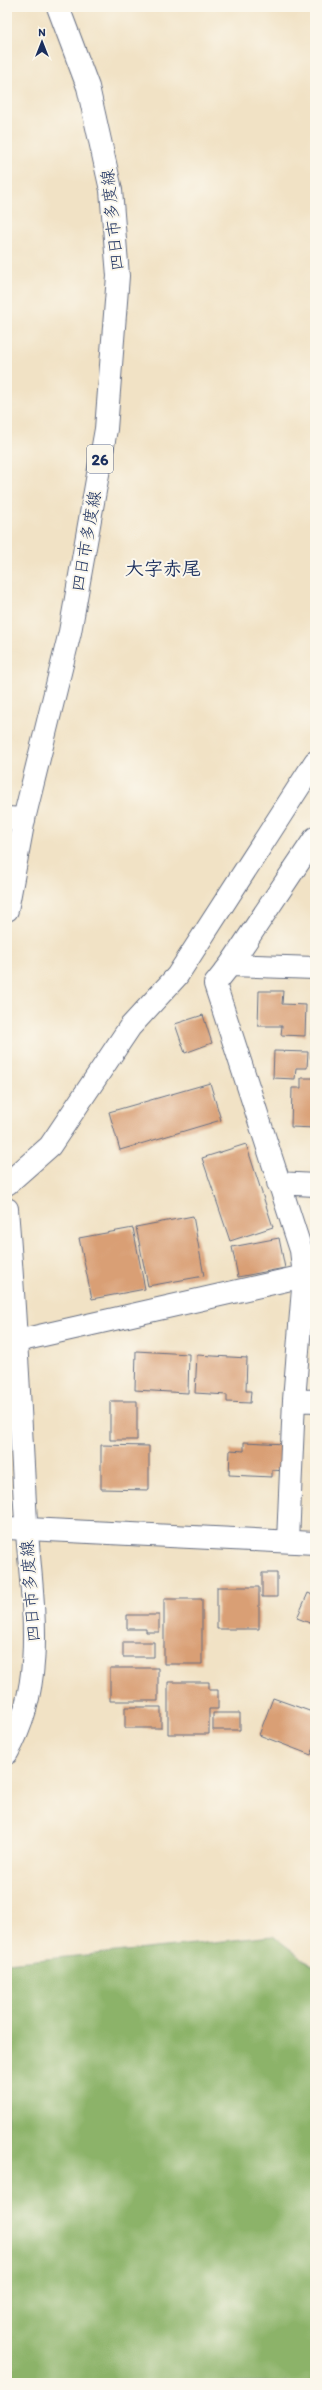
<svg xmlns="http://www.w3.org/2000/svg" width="322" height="2390" viewBox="0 0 322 2390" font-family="Itim,'Klee One',sans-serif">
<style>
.forest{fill:#8cb369;stroke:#547164}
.building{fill:#d99f75}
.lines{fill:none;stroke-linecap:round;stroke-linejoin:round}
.minor-casing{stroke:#666e82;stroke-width:24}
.tertiary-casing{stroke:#666e82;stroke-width:24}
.primary-casing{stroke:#666e82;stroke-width:24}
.minor{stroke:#fff;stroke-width:22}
.tertiary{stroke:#fff;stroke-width:22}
.primary{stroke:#fff;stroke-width:22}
.labels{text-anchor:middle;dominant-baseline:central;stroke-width:4;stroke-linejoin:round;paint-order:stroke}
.shield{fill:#fbf7ec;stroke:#5e6b89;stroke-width:1}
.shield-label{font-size:16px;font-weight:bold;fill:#1b2f5e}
.street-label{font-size:17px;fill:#1b2f5e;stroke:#fbf7ec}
.quarter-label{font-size:19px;font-weight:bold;fill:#1b2f5e;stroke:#fbf7ec}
</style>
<rect width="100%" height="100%" fill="#fbf7ec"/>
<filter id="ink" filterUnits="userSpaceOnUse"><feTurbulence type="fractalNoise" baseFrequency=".025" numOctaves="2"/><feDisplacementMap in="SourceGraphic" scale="8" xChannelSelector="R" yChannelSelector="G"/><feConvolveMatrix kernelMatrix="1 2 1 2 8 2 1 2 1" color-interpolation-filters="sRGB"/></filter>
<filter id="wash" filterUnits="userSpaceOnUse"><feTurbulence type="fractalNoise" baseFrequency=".012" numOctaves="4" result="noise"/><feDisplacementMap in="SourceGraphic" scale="16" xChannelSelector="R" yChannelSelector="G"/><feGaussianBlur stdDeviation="0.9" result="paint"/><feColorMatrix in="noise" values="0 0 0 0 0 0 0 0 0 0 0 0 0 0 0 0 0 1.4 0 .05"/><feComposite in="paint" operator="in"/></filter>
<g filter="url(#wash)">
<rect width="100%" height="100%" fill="#f1e2c5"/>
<path class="forest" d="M273,1936L315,1968V2383H7V1963Z"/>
<g id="blocks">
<path class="building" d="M259,991H283L282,1004L306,1005L305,1036L281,1035L282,1026H258Z
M203,1015L212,1043L185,1053L175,1024Z
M313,1016H315V1058H311Z
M274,1051L308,1052L307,1068H296L295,1079L273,1078Z
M301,1078H315V1128L291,1127L292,1088H301Z
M210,1083L221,1120L120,1150L109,1112Z
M246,1144L273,1227L230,1241L202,1158Z
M193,1216L204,1276L148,1286L136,1227Z
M133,1228L145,1289L92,1299L79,1238Z
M279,1238L285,1268L238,1277L232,1247Z
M136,1351L189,1354L188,1393L135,1390Z
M197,1355L247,1358L246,1391H251L250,1403L227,1402V1395L195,1393Z
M110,1401H137V1440H110Z
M244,1442L286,1444L285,1471L272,1470V1477L229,1475L230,1450L244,1451Z
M101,1445L149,1446V1490L101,1489Z
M262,1573H277V1597H262Z
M217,1587H259V1629H217Z
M308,1593L315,1596V1625L297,1618Z
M164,1599H202V1664H164Z
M127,1615H159V1632H146V1629H127Z
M123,1642H154V1657H123Z
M110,1668H158V1701H110Z
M168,1682H209V1690H218V1709H209V1734H168Z
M273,1698L315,1713V1745L311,1755L259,1735Z
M125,1707H161V1728H125Z
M213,1713H240V1730H213Z"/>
</g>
</g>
<g filter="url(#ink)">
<use href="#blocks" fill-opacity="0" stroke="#666e82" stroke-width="1"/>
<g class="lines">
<g class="minor-casing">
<path id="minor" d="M7,818L24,819
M230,965L315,968
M278,1183L315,1185
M7,1184L50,1146L130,1027L177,976L315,762
M17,1341L304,1276
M294,1400L315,1401
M288,1541L294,1400L304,1276L301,1250L215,984L230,965L315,838"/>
</g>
<g class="tertiary-casing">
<path id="tertiary" d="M7,1528L315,1543"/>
</g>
<g class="primary-casing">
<path id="primary" d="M7,910L24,819L70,632L106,429L118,276L111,190L88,87L58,7
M7,1209C15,1307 20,1406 25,1504C29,1588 51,1676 7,1753"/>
</g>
<use href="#minor" class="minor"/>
<use href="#tertiary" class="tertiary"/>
<use href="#primary" class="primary"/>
</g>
</g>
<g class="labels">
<rect class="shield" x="87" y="445" width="26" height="28" rx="3"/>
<g class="shield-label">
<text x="100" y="459">26</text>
</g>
<g class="street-label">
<text transform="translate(112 220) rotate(-96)">四日市多度線</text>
<text transform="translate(86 541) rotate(-80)">四日市多度線</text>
<text transform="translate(30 1591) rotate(-94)">四日市多度線</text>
</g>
<g class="quarter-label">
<text x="163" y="568">大字赤尾</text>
</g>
</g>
<rect width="322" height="2390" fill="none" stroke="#fbf7ec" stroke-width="24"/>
<g transform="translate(42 42)" stroke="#fbf7ec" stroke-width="3" paint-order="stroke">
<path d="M0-3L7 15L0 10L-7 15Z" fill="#1b2f5e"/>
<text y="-6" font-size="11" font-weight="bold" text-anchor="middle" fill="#1b2f5e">N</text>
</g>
</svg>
